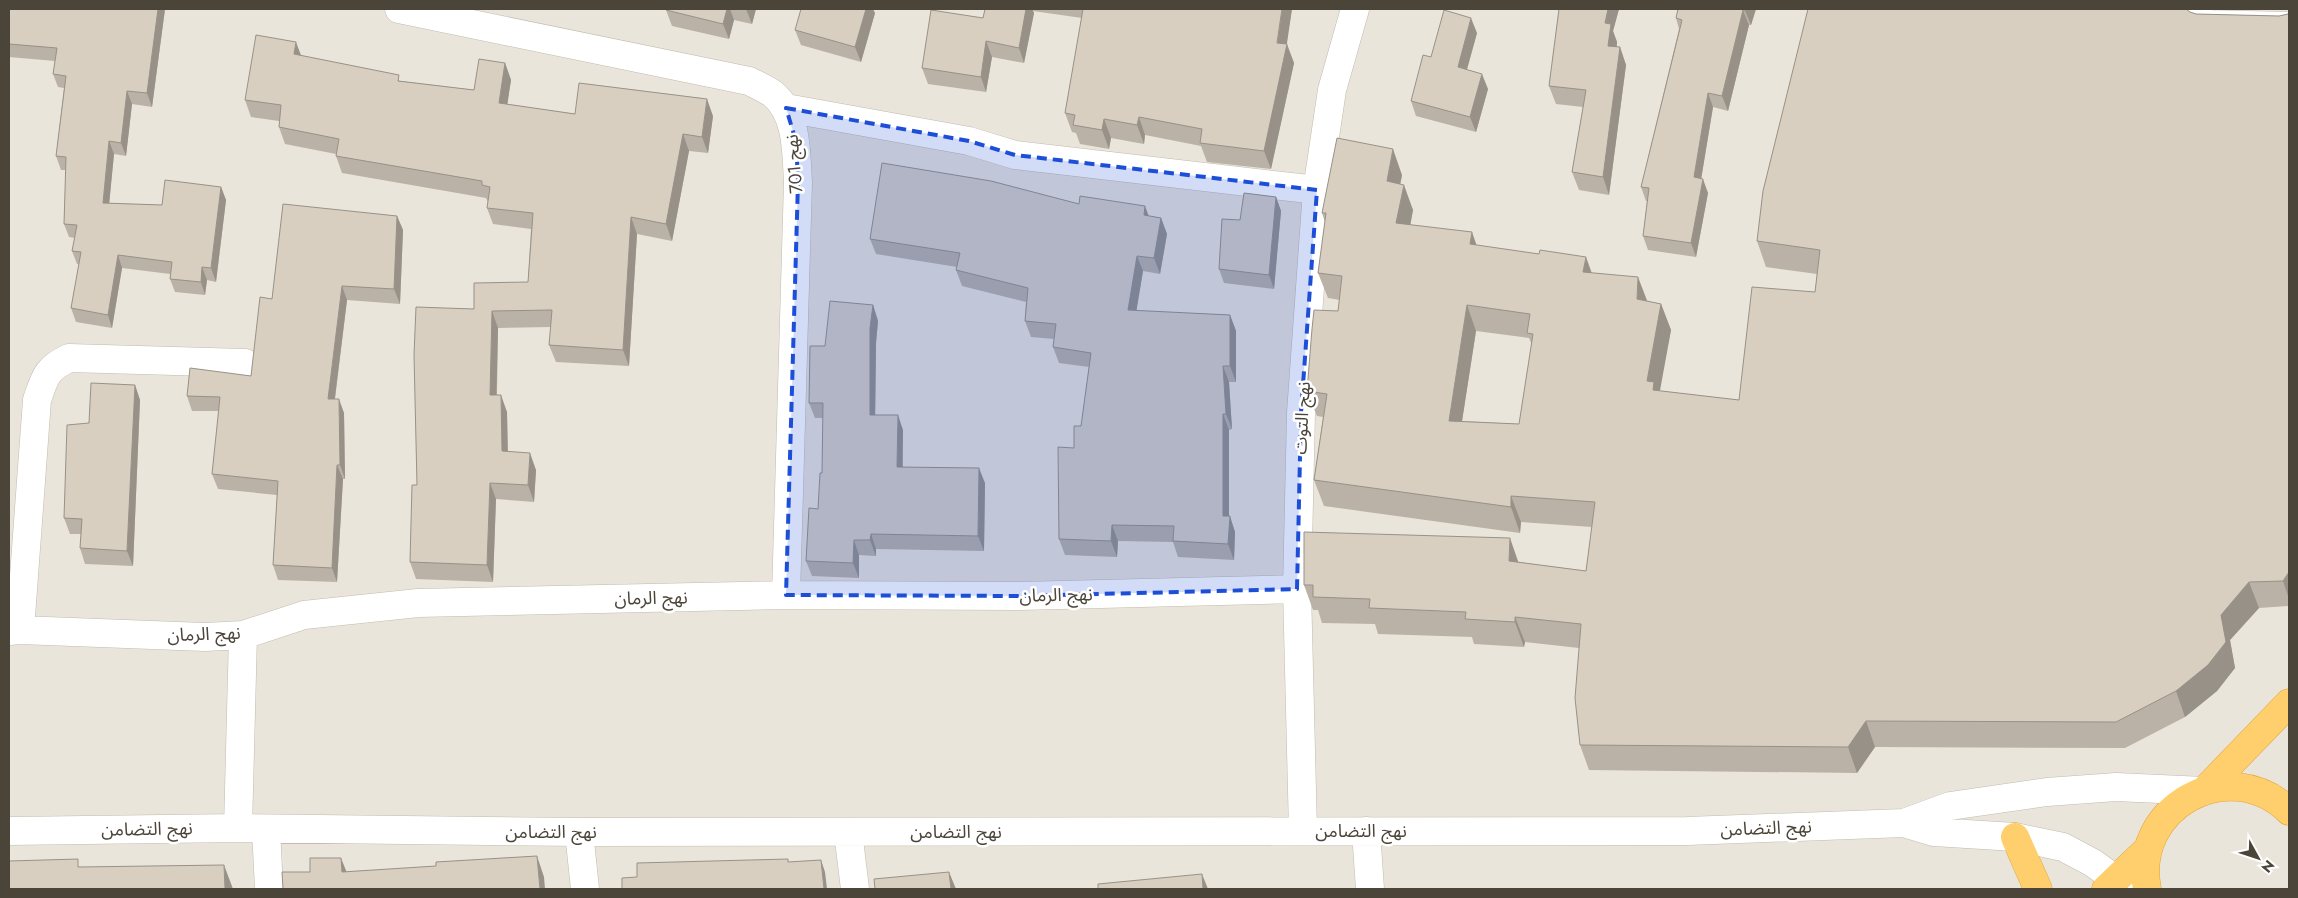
<svg xmlns="http://www.w3.org/2000/svg" width="2298" height="898" viewBox="0 0 2298 898" font-family="Jost,'Noto Sans Arabic',sans-serif">
<style>
.residential{fill:#eae5da}
.lines{fill:none;stroke-linecap:round;stroke-linejoin:round}
.minor-casing{stroke:#c2bbae;stroke-width:29}
.highway-casing{stroke:#e0a43c;stroke-width:29}
.minor{stroke:#fff;stroke-width:28}
.highway{stroke:#ffcf6e;stroke-width:28}
.wall{fill:#bab2a6;fill-rule:evenodd}
.shaded-wall{fill:#979187}
.building{fill:#d8cfc1;stroke:#979187;fill-rule:evenodd}
.marked{fill:#1d4ed8;fill-opacity:0.2;stroke:#1d4ed8;stroke-width:4;stroke-dasharray:10 6;stroke-linejoin:round}
.labels{text-anchor:middle;dominant-baseline:central;stroke-width:5;stroke-linejoin:round;paint-order:stroke}
.street-label{font-size:18px;fill:#4b4439;stroke:#fff}
</style>
<rect width="100%" height="100%" fill="#f6f3ec"/>
<path class="residential" d="M9,9H2289V889H9Z"/>
<g class="lines">
<g class="minor-casing">
<path id="minor" d="M399,9L749,81C757,85 766,89 773,94C798,115 796,153 798,182L786,595
M2193,9L2206,24L2289,26
M786,108L969,141L1015,155L1317,190
M20,630L37,400C45,377 46,369 69,358L245,363
M9,631L20,630L205,637L243,635L304,615L418,603L786,595L1020,596L1297,589
M1904,823L1934,832L2015,837L2063,847L2093,863L2129,889
M238,828L243,635
M266,829L269,889
M9,831L238,828L579,832L1687,831L1904,823L1950,806L2047,792L2116,787L2204,791
M1303,831L1297,589L1301,413L1317,190L1332,90L1355,9
M1366,831L1370,889
M579,832L585,889
M848,832L855,889"/>
</g>
<g class="highway-casing">
<path id="highway" d="M2204,791L2289,703
M2015,837L2038,889
M2106,889L2148,849
M2147,889C2131,807 2229,753 2289,811"/>
</g>
<use href="#minor" class="minor"/>
<use href="#highway" class="highway"/>
</g>
<path class="wall" d="M9,9H165L152,107L132,104L126,156L114,154L109,203L162,205L221,187L226,200L216,282L207,280L205,295L175,292L170,279V274L122,268L112,328L76,322L71,308L79,264H77L72,251L75,238L69,237L64,224L66,170H61L56,156L64,88L58,87L53,74L55,61L9,57Z
M666,9H756L752,24L734,20L729,39L672,26L666,10Z
M985,9H1292L1286,44L1294,63L1271,169L1207,162L1201,146L1145,135L1144,144L1111,138L1109,149L1080,144L1076,133L1072,132L1065,113L1082,18L1033,11L1034,13L1024,63L992,57L986,92L928,84L922,68L983,18Z
M1559,9H1619L1613,31L1617,42V47H1620L1626,65L1609,195L1579,190L1572,172L1583,107L1556,104L1549,86Z
M1678,9H1756L1751,25H1749L1728,111L1713,107L1701,179L1708,193L1696,257L1648,250L1643,236L1647,201H1646L1641,187L1679,29L1676,18Z
M2222,9H2289V10Z
M2190,12L2196,14L2279,16L2288,14L2289,12V606L2259,608L2230,640L2235,668L2217,691L2185,717L2125,748L1875,747L1857,773L1589,770L1580,745L1579,648L1525,642L1524,647L1474,644L1472,637L1378,634L1375,624L1322,623L1318,610H1313L1304,585L1519,562L1586,571L1592,527L1521,522L1520,533L1324,506L1314,480L1323,417L1317,416L1307,391L1338,311L1340,300L1328,298L1318,273L1325,222L1322,213L1402,175L1400,184L1413,210L1410,225L1476,245L1592,273L1647,301L1661,304L1671,330L1659,391L1739,400L1815,292L1817,274L1766,267L1757,241ZM1476,331L1529,338L1532,345L1519,424L1462,421Z
M875,13L861,62L801,45L795,30Z
M1477,33L1467,70L1488,89L1476,132L1416,116L1411,101L1431,57Z
M301,56L401,81L474,90L505,63L511,80L507,104L575,114L713,116L708,153L689,151L672,241L637,234L629,366L556,362L549,345L551,327L498,328L497,395L507,412L508,452L536,470L534,502L496,499L493,582L416,579L410,562L417,485L474,309L528,282L531,229L493,224L487,208L488,202L486,198L342,173L336,156V154L285,144L279,127V121L251,117L245,100Z
M1276,197L1281,211L1274,289L1224,283L1219,269L1240,220Z
M1079,204L1161,218L1167,234L1160,274L1143,271L1136,311L1230,315L1236,331V382H1229L1232,429L1229,430V516L1235,532L1234,560L1178,557L1173,542L1118,541L1117,557L1065,555L1059,539L1074,448L1081,426L1089,367L1059,363L1053,347L1054,339L1031,337L1025,321L1026,302L962,286L956,270L957,267L876,254L870,239Z
M397,216L403,230L400,304L347,300L335,399L344,413L345,479H343L337,582L278,580L273,565L277,495L218,489L212,474L219,411H192L187,396L251,376L272,299Z
M873,305L878,321L876,343L875,415L903,430V467L985,483L984,551L876,549V556L859,555V578L812,576L806,561L818,509L822,473L823,418H815L809,403L825,346Z
M135,385L140,400L133,566L85,564L80,548L81,534H70L64,518L89,423Z"/>
<path class="shaded-wall" d="M158,9H165L152,107L147,93Z
M727,9H730L734,20L729,39L723,24Z
M746,9H756L752,24Z
M866,9H873L875,13L861,62L855,47Z
M1026,9H1032L1034,13L1024,63L1019,48Z
M1282,9H1292L1286,50L1287,44L1294,63L1271,169L1264,151Z
M1608,9H1619L1613,31L1617,42L1615,64L1608,46L1605,23Z
M1746,9H1756L1751,25L1745,11Z
M1743,10L1749,25L1728,111L1722,96Z
M1471,18L1477,33L1463,83L1458,67Z
M986,41L992,57L986,92L981,77Z
M296,42L302,58L294,54Z
M1620,47L1626,65L1609,195L1603,177Z
M505,63L511,80L505,120L499,103Z
M1482,74L1488,89L1476,132L1470,117Z
M127,91L132,104L126,156L121,143Z
M1708,93L1713,107L1699,192L1694,177Z
M707,99L713,116L708,153L702,137Z
M1139,117L1145,135L1144,144L1137,125Z
M1104,119L1111,138L1109,149L1102,130Z
M683,134L689,151L672,241L666,224Z
M109,141L114,154L108,216L103,203Z
M1393,149L1402,175L1396,206L1387,181Z
M1703,179L1708,193L1696,257L1691,243Z
M1404,185L1413,210L1406,249L1396,223Z
M221,187L226,200L216,282L211,268Z
M1276,197L1281,211L1274,289L1269,275Z
M1145,206L1151,222L1144,215Z
M397,216L403,230L400,304L394,289Z
M631,217L637,234L629,366L623,350Z
M1161,218L1167,234L1160,274L1154,258Z
M1472,232L1481,258L1470,244Z
M118,255L122,268L112,328L108,315Z
M1137,256L1143,271L1134,326L1128,310Z
M1586,257L1595,282L1583,272Z
M202,267L207,280L205,295L201,282Z
M1638,277L1648,303L1637,299Z
M342,286L347,300L333,413L328,399Z
M1661,304L1671,330L1659,396L1663,408L1647,381Z
M873,305L878,321L876,343L875,430L870,415V328Z
M1467,305L1476,331L1458,447L1449,421Z
M492,311L498,328L496,412L490,395Z
M1230,315L1236,331V382L1230,366Z
M1223,366L1229,382L1232,429L1226,414Z
M135,385L140,400L133,566L127,551Z
M501,395L507,412L508,468L502,451Z
M339,399L344,413L345,479L340,465Z
M1223,414L1229,430V527L1230,516L1235,532L1234,560L1228,544L1223,516Z
M898,415L903,430L902,482L897,467Z
M530,453L536,470L534,502L528,485Z
M337,465L343,479L337,582L332,568Z
M979,468L985,483L984,551L978,536Z
M490,483L496,499L493,582L487,565Z
M1511,496L1521,522L1520,533L1511,507Z
M1112,525L1118,541L1117,557L1111,541Z
M871,534L876,549V556L870,540Z
M1510,538L1519,564L1509,561Z
M854,540L859,555V578L853,563Z
M2289,572V599L2283,581Z
M2249,582L2259,608L2230,640L2235,668L2217,691L2185,717L2176,691L2221,615Z
M1515,617L1525,642L1524,647L1515,622Z
M1866,721L1875,747L1857,773L1848,747Z
M537,856L544,877L545,889H540Z
M341,858L349,878L342,872Z
M821,860L825,872L827,889H824Z
M224,865L233,889H225Z
M949,872L956,889H951Z
M1202,874L1208,889H1203Z"/>
<path class="building" d="M9,9H158L147,93L127,91L121,143L109,141L103,203L162,205L165,180L221,187L211,268L202,267L201,282L170,279L172,262L118,255L108,315L71,308L81,252L72,251L77,225L64,224L66,157L56,156L66,76L53,74L57,48L9,44Z
M666,9H727L723,24L666,10Z
M801,9H866L855,47L795,30Z
M985,9H1026L1019,48L986,41L981,77L922,68L931,10L983,18Z
M1083,9H1282L1277,43L1287,44L1264,151L1200,143L1202,129L1139,117L1137,125L1104,119L1102,130L1073,125L1075,115L1065,113Z
M1559,9H1608L1605,23L1611,24L1608,46L1620,47L1603,177L1572,172L1586,90L1549,86Z
M1678,9H1746L1745,11L1743,10L1722,96L1708,93L1694,177L1703,179L1691,243L1643,236L1649,188L1641,187L1682,20L1676,18Z
M1808,9H2186L2190,12L2196,14L2279,16L2288,14L2289,12V572L2283,581L2249,582L2221,615L2226,642L2208,665L2176,691L2116,722L1866,721L1848,747L1580,745L1575,698L1581,624L1515,617V622L1465,619L1466,612L1369,608L1370,599L1313,597V585H1304V532L1510,538L1509,561L1586,571L1595,502L1511,496V507L1314,480L1327,394L1307,391L1312,329L1314,310L1338,311L1342,276L1318,273L1326,213H1322L1337,138L1393,149L1387,181L1404,185L1396,223L1472,232L1470,244L1539,254L1540,250L1586,257L1583,272L1638,277L1637,299L1661,304L1647,381L1654,382L1653,390L1739,400L1752,287L1815,292L1820,250L1757,241L1763,191ZM1467,305L1530,314L1527,333L1533,334L1519,424L1449,421Z
M1444,10L1471,18L1458,67L1482,74L1470,117L1411,101L1423,55L1431,57Z
M256,35L296,42L294,54L399,75L398,81L474,90L479,59L505,63L499,103L575,114L579,83L707,99L702,137L683,134L666,224L631,217L623,350L549,345L552,310L492,311L490,395H501L502,451L530,453L528,485L490,483L487,565L410,562L412,485H417L414,355L416,307L474,309V283L528,282L533,213L487,208L490,187L482,185V181L336,156L339,139L279,127L281,105L245,100Z
M882,163L991,181L1079,204L1080,196L1145,206L1144,215L1161,218L1154,258L1137,256L1128,310L1230,315V366H1223L1226,414H1223V516H1230L1228,544L1173,541L1174,526L1112,525L1111,541L1059,539L1058,447L1074,448V426H1081L1091,353L1053,347L1056,324L1025,321L1028,288L956,270L960,253L870,239Z
M1244,193L1276,197L1269,275L1219,269L1222,219L1240,220Z
M283,204L397,216L394,289L342,286L328,399H339L340,465H337L332,568L273,565L278,481L212,474L220,397L187,396L190,368L251,376L260,297L272,299Z
M830,301L873,305L870,328V415H898L897,467L979,468L978,536L871,534L870,540H854L853,563L806,561L809,508L818,509L820,473H822L823,403H809L810,346H825Z
M91,383L135,385L127,551L80,548L82,519L64,518L67,425L89,423Z
M537,856L540,889H283L282,872H310V858H341L342,872L436,866V862Z
M78,859V867L224,865L225,889H9V861Z
M788,859V862L821,860L824,889H622V878L637,877V863Z
M949,872L951,889H875L874,879Z
M1202,874L1203,889H1098V884Z"/>
<path class="marked" d="M786,108L969,141L1015,155L1317,190L1301,413L1297,589L1020,596L786,595L798,182L796,141Z"/>
<g class="labels">
<g class="street-label">
<text transform="translate(794 164) rotate(-95)">نهج 701</text>
<text transform="translate(1302 418) rotate(-87)">نهج التوت</text>
<text transform="translate(1056 595) rotate(-1)">نهج الرمان</text>
<text transform="translate(651 598) rotate(-1)">نهج الرمان</text>
<text transform="translate(204 634) rotate(-2)">نهج الرمان</text>
<text transform="translate(1766 828) rotate(-2)">نهج التضامن</text>
<text transform="translate(147 829) rotate(-1)">نهج التضامن</text>
<text x="1361" y="831">نهج التضامن</text>
<text x="551" y="832">نهج التضامن</text>
<text x="956" y="832">نهج التضامن</text>
</g>
</g>
<rect width="2298" height="898" fill="none" stroke="#4b4439" stroke-width="20"/>
<g transform="translate(2258 858) rotate(130)" stroke="#ffffff" stroke-width="4" paint-order="stroke">
<path d="M0-4L9 19L0 12L-9 19Z" fill="#4b4439"/>
<text y="-8" font-size="14" font-weight="bold" text-anchor="middle" fill="#4b4439">N</text>
</g>
</svg>
